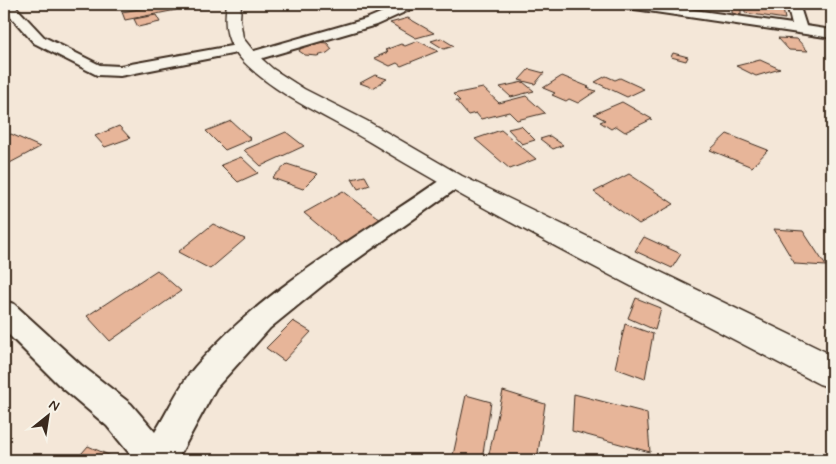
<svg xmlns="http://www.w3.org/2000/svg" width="836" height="464" viewBox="0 0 836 464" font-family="Mynerve,sans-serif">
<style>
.building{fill:#e7b599;stroke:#3b2a1e}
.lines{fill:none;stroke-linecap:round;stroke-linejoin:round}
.minor-casing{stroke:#3b2a1e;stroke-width:4}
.tertiary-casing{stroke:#3b2a1e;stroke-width:3}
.minor{fill:#f7f3e8;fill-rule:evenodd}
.tertiary{fill:#f7f3e8;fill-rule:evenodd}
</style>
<rect width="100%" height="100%" fill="#f4e7d8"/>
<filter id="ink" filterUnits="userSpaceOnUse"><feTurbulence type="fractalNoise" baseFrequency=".02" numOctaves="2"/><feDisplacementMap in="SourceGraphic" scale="10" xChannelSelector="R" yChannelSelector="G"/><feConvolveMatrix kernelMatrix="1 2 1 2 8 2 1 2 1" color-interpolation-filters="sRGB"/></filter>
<g filter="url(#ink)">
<path class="building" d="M168,4H173L176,10L125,20L122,12Z
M745,4L783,9L785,19L745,13Z
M732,6L741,7V15L732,13Z
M156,15L160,22L138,27L134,19Z
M408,18L434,33L416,38L390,23Z
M441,38L454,46L444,49L431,41Z
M778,38L797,39L808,51L789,50Z
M418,41L438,51L401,66L397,63L390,66L374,58L388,52L385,50L401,44L405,46Z
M317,42L327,43L332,49L327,53L317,56L305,55L299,51L302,46Z
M673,53L688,57L686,61L671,57Z
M760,60L780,69L756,76L736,66Z
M529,69L544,73L535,84L519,80Z
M375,75L387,79L373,88L360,83Z
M562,76L589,87L587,88L596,91L578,103L569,99L566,101L552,95L555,93L543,88Z
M606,76L615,80L620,78L644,89L627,97L595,82Z
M523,82L534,91L511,97L500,87Z
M483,88L499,103L526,96L545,113L517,120L509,112L481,119L476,113L468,115L456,101H460L453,94Z
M622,102L652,119L625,132L616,126L611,129L600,122L605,120L594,114Z
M231,121L251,139L225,150L206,131Z
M119,126L130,138L105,147L95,136Z
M521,126L535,140L522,144L508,129Z
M501,130L536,159L510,169L475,139Z
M286,132L304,146L261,166L244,150Z
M11,134L40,147L6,165L4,164V138Z
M727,134L768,150L752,167L710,150Z
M550,136L563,145L553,149L540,139Z
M241,157L258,173L238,182L221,165Z
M287,164L318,174L303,189L272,178Z
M629,174L674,204L639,224L594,192Z
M365,176L370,185L358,189L352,179Z
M343,191L381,220L342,245L304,213Z
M213,224L245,239L210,269L178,252Z
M774,229L803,231L826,266L795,264Z
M644,237L681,254L672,268L635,251Z
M157,270L181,291L110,341L87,316Z
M636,298L661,308L655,330L628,318Z
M293,321L311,332L284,361L266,348Z
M625,324L653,334L645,379L615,368Z
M503,391L545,404L537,460H508L489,454Z
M574,394L647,413L650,452L572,431Z
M466,395L491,402L482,460H452Z
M88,446L120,460H76Z"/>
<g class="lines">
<g class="minor-casing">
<path id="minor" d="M4,4H13L44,37L100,65L120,66L242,44L247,45L249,48L247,51L242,52L120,76L97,75L34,43L4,9Z
M402,4H418L416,7L376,25L249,62L244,60L241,57L244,54L366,19Z
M622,4H652L792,24L787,4H799L806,26L832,30V38L628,8Z
M453,174L460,176L464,181L460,186L339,272L270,328L216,388L177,460H135L107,426L59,385L4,330V301L14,304L81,365L131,404L155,432C168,411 180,384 195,367C265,286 360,237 446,176Z"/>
</g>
<g class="tertiary-casing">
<path id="tertiary" d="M227,4H241L240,19L243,38L255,53L273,69L304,89L367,121L462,176L832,355V388L819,384C668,304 514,229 368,141C327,116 279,97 244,62C227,44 223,28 227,4Z"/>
</g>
<use href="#minor" class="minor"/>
<use href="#tertiary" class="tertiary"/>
</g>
</g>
<rect width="836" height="464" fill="none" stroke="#f7f3e8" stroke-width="20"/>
<rect x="10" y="10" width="816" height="444" fill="none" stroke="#3b2a1e" stroke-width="2" filter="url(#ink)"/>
<g transform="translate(48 416) rotate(30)" stroke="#f7f3e8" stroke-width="4" paint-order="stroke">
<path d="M0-4L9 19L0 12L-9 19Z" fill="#3b2a1e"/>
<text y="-8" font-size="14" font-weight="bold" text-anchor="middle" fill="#3b2a1e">N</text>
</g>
</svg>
